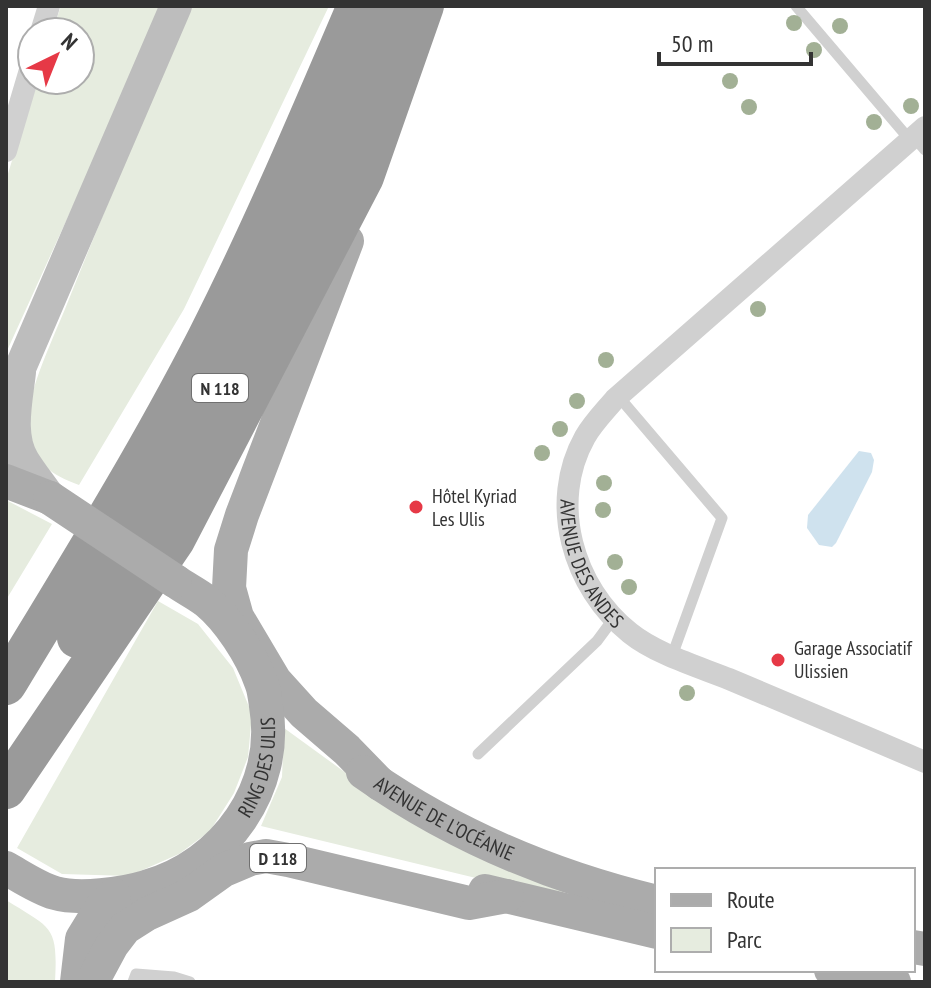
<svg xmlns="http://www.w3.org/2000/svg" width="931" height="988" viewBox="0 0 931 988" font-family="'PT Sans Narrow',sans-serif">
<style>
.green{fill:#e6ecdf}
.water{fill:#cfe2ee}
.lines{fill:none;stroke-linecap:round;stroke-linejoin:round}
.lane{stroke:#d0d0d0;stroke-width:11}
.street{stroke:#d0d0d0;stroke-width:22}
.secondary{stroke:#bdbdbd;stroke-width:32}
.primary{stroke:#ababab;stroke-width:34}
.highway{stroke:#9a9a9a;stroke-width:40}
.primary-bridge{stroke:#ababab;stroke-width:34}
.tree{fill:#a2b095}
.poi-dot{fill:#e63946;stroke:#fff;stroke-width:3}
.labels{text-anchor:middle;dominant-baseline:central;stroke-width:8;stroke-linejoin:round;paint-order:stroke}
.shield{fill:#fff;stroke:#707070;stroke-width:2}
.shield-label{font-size:18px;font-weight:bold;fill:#333}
.poi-label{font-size:20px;fill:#333;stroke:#fff;text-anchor:start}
.street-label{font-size:20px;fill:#333;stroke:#fff}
</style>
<rect width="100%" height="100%" fill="#fff"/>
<path class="green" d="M61,6H164L6,353V180L37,80H80V32H52Z
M191,6H329L184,309L79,485C51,475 34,463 28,431C23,399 55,335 67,304C107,204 148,105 191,6Z
M6,500L52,524L6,600Z
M158,601L198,624L233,668L252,714L248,757L234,793L210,831L179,854L129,876L62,874L17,848Z
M284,728L346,773L564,890L563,899L261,826L282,777Z
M6,900C52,929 58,925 55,982H6Z"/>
<path class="water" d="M859,451L871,453L874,460L872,472L836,543L832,547L819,545L807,528L808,515Z"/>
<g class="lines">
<path class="lane" d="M796,6L910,140
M914,137L925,150
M619,397L722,518L672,656
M478,754L597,641L614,618
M133,982L136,974L174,977L190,982"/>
<g class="street">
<path d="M41,32L49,6"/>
<path id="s1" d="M925,127L615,399C605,411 593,423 585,437C548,503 573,588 630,633C656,654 699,667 729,679C795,707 860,734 925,762"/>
<path d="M6,151L32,63"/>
</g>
<path class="secondary" d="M20,372C17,400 8,436 24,461C32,474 42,486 50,498
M6,396L21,366L176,6"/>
<g class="primary">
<path d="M347,241L242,515L231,550L229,588L237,617L275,681L304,713L347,750L380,784"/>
<path d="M6,481L50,498"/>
<path id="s2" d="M363,772C451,834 553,877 657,902"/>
<path id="s3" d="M6,868C22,877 38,888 55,893C79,900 123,894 146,887C225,865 280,787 266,706C265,698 264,689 261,682C251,654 229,620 206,601C197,594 185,588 175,581"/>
<path d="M485,891L657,932"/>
<path d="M913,947L925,949"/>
<path d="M831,970L894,982"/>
<path d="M77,982L82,939L101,908L114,895"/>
<path d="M92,982L112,945L125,928L147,914L189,895L224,870L250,859L266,856L288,860L469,903L507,896"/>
</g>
<path class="highway" d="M77,638C164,497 242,351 311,201C341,136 370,73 394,6
M6,685C75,571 146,457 207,338C262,230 309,118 357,6
M6,789L175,540L364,177L424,6"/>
<path class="primary-bridge" d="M50,498L175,581"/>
</g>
<g class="tree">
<circle cx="794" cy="23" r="8"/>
<circle cx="840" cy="26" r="8"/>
<circle cx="814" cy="50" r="8"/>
<circle cx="730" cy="81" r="8"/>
<circle cx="911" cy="106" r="8"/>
<circle cx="749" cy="107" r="8"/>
<circle cx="874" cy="122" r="8"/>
<circle cx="758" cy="309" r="8"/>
<circle cx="606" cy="360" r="8"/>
<circle cx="577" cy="401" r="8"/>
<circle cx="560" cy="429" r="8"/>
<circle cx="542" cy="453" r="8"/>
<circle cx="604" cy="483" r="8"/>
<circle cx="603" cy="510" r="8"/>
<circle cx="615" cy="562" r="8"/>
<circle cx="629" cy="587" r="8"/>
<circle cx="687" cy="693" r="8"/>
</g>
<g class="poi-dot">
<circle cx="416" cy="507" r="8"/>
<circle cx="778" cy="660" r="8"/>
</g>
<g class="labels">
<g class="shield">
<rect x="192" y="374" width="56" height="28" rx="6"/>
<rect x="250" y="844" width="56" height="28" rx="6"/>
</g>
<g class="shield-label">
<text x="220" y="388">N 118</text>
<text x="278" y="858">D 118</text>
</g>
<g class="poi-label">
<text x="432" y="496">Hôtel Kyriad<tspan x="432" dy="23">Les Ulis</tspan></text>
<text x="794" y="648">Garage Associatif<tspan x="794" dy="23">Ulissien</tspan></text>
</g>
<g class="street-label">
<text stroke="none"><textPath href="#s1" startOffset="596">AVENUE DES ANDES</textPath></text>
<text stroke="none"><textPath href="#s3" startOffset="322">RING DES ULIS</textPath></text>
<text stroke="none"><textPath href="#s2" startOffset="94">AVENUE DE L'OCÉANIE</textPath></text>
</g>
</g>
<rect width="931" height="988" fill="none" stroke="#333333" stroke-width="16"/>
<rect x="655" y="868" width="260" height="104" fill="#ffffff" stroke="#adadad" stroke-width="2"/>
<rect x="671" y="894" width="40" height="12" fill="#ababab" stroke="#adadad" stroke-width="2"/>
<text x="727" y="908" font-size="24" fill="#333333">Route</text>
<rect x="671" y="928" width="40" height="24" fill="#e6ecdf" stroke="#adadad" stroke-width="2"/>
<text x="727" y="948" font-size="24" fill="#333333">Parc</text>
<g transform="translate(56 56) rotate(43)"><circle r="38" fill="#ffffff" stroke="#adadad" stroke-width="2"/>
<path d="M0-6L14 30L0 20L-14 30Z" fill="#e63946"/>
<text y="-12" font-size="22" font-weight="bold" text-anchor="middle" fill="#333333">N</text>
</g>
<path d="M659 52v12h152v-12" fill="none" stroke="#333333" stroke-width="4"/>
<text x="671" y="52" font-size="24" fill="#333333" stroke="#ffffff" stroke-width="6" paint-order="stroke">50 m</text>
</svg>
